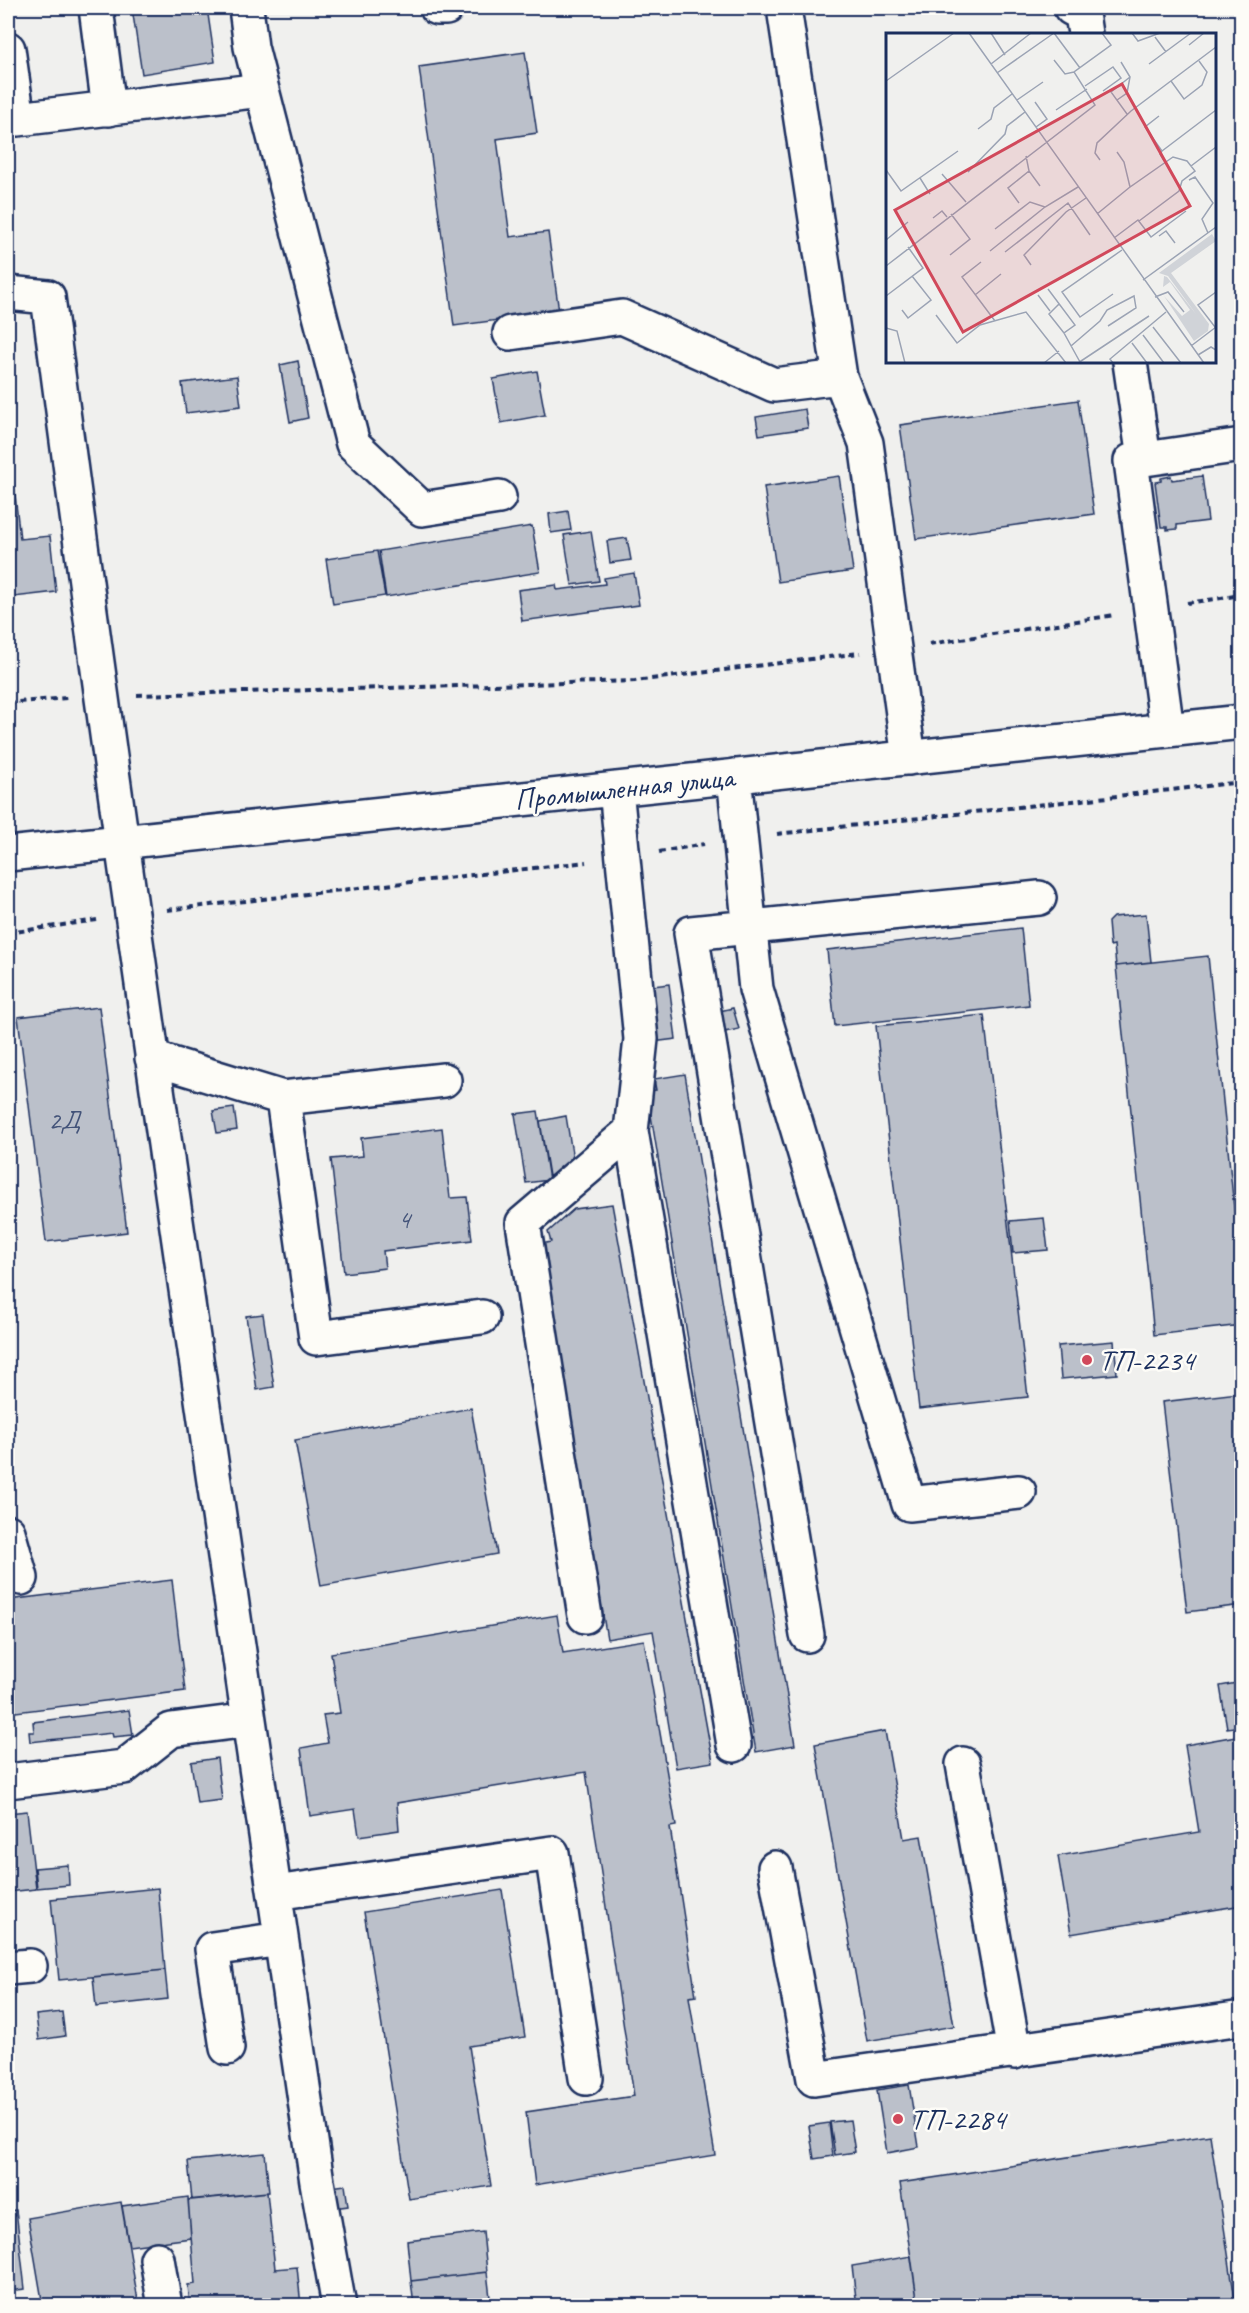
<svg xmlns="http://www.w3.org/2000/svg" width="1249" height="2313" viewBox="0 0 1249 2313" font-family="Caveat,sans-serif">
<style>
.building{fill:#bbc0ca;stroke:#1b2f5e;stroke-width:1.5}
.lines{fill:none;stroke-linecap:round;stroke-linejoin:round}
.minor-casing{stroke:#1b2f5e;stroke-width:38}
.path{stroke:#1b2f5e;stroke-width:4;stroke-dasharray:6 4.5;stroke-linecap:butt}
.minor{stroke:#fdfcf7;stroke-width:33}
.poi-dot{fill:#d1495b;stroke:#fdfcf7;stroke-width:2}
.labels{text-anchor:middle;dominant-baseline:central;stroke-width:5;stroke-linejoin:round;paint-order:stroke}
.number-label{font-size:27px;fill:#435379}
.street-label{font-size:30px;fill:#1b2f5e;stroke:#fdfcf7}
.poi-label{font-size:30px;fill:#1b2f5e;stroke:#fdfcf7;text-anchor:start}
.inset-road{fill:none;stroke:#9ba3b4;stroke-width:1.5}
.view{fill:#d1495b;fill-opacity:0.15;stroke:#d1495b;stroke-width:3}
.inset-edge{fill:none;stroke:#1b2f5e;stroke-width:3}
</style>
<rect width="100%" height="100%" fill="#f0f0ee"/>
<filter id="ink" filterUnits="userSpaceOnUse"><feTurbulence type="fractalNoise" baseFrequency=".0167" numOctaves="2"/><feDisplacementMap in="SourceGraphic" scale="12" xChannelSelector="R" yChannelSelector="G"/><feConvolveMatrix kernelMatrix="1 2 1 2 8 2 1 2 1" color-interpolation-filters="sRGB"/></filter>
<g filter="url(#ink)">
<path class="building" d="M132,8H207L215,62L142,74Z
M525,52L537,133L497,139L510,237L548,232L559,312L454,326L419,67Z
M298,361L308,418L290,422L280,365Z
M537,371L545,415L501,423L493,379Z
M237,376L241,406L186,413L182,383Z
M1078,400L1094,514L916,539L900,425Z
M805,409L808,428L759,435L756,417Z
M839,476L853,571L778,582L764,487Z
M1171,476L1172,480L1202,476L1208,521L1177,525V529L1167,530V527H1161L1155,482L1161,481V478Z
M13,477L20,539L50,536L56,592L14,597V590H8V478Z
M568,511L571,530L551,533L549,514Z
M532,526L540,572L386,597L379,551Z
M591,531L599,581L572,585L564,535Z
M627,538L631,560L610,563L607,541Z
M377,551L385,596L333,604L326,559Z
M634,573L639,605L522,621L518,590L556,585L557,590L605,584L604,578Z
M1146,914L1151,962L1116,966L1114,945L1110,946L1108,922L1113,917Z
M1021,928L1029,1005L835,1026L827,950Z
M1208,956L1242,1285V1325L1154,1335L1116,966Z
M669,984L676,1039L653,1042L645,987Z
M99,1007L127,1232L46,1242L18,1017Z
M733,1008L739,1029L720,1033L715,1012Z
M984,1015L1028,1397L919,1409L876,1026Z
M685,1074L795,1745L756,1752L647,1091L656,1090L654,1079Z
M234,1108L237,1130L217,1133L213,1111Z
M538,1111L549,1180L526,1183L515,1114Z
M566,1116L575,1172L549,1176L540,1121Z
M442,1128L450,1198L467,1197L472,1240L383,1251L385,1268L344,1273L331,1159L363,1156L361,1138Z
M612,1204L713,1762L676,1768L653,1631L607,1639L541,1244L551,1242L548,1232L574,1209Z
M1044,1218L1048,1250L1013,1253L1010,1221Z
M263,1314L274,1387L257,1390L246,1316Z
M1114,1341L1117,1374L1061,1379L1058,1346Z
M1238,1393L1242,1418V1605L1187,1612L1162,1402Z
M471,1408L497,1554L321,1586L295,1440Z
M172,1580L185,1691L8,1713V1600Z
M557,1615L563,1653L644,1640L676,1826L670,1827L696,1996L689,1997L715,2155L535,2185L526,2112L634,2096L586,1772L397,1803L399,1830L359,1836L355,1809L310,1816L301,1748L328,1743L323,1715L340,1713L331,1653Z
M1242,1682V1726L1227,1728L1220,1686Z
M129,1710L133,1735L113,1737L112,1733L30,1742L29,1732H34L33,1722Z
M885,1731L904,1839L921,1836L954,2026L867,2041L815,1744Z
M1242,1735V1905L1071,1934L1058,1856L1199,1832L1185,1745Z
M217,1758L222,1800L197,1803L191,1762Z
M27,1811L36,1889L8,1892V1813Z
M68,1865L69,1885L37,1888L35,1868Z
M158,1888L165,1970L59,1980L51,1899Z
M502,1890L525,2037L469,2046L491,2186L409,2199L364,1912Z
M165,1970L168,1999L96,2007L93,1977Z
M62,2012L65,2036L39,2040L36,2015Z
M909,2085L919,2147L887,2153L877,2090Z
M850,2120L855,2152L835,2155L830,2122Z
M829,2123L833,2156L814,2159L809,2126Z
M1210,2135L1236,2306H918L900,2183Z
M265,2153L269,2192L192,2200L188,2161Z
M345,2185L348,2206L334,2208L331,2187Z
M267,2192L275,2269L297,2267L301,2306H190L188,2285L195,2284L188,2200Z
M188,2197L191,2238L129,2246L122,2206Z
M121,2202L139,2306H43L28,2218Z
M16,2210L25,2289L8,2291V2211Z
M483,2232L487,2272L411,2281L407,2241Z
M911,2256L918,2306H857L852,2266Z
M487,2272L491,2306H414L411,2281Z"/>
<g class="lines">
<g class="minor-casing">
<path id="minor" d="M96,8L109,109
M246,8L251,47L353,444L422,509L499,497
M437,8H446
M1071,8L1082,14L1085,34
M8,49L18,119L262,90
M8,293L48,297C130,926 225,1554 317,2182L339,2306
M510,333L622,317L774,385L840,377L784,8
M1130,362L1144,459
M840,377L866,443L909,758
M1167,730L1131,461L1242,445
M734,776L756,989L909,1504L1019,1492
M616,789L641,1039L631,1131L734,1745
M8,854L1242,722
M152,1058L283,1098L444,1080
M283,1098L316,1338L482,1317
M8,1532L21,1578
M585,1616L523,1223L631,1131
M807,1635L691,933L1039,898
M963,1764L1014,2052
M8,1781L124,1767L171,1730L249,1720
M775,1868L814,2079L1242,2018
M275,1893L552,1853L586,2078
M8,1968L30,1966
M227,2048L212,1949L281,1939
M157,2259L165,2306"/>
</g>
<path class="path" d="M1187,603L1242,595
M929,644L1115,615
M137,695L635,681L860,653
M8,703L67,698
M777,834L1242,782
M659,852L704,844
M167,910L586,862
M8,933L97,920"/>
<use href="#minor" class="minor"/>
</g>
</g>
<g class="poi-dot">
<circle cx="1087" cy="1360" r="6"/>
<circle cx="898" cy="2119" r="6"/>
</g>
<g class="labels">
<g class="number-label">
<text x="64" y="1120">2Д</text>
<text x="404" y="1219">4</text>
</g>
<g class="street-label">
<text transform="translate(624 788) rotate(-6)">Промышленная улица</text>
</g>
<g class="poi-label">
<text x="1099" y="1360">ТП-2234</text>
<text x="910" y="2119">ТП-2284</text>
</g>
</g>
<g transform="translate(886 33)">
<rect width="330" height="330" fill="#f0f0ee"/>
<path d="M326,201L330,208L285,240L323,291L322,298L308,308L278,263L296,283L304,277L284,249L277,254L278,243L281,244L310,281L282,243L273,240Z" fill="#d0d3d8"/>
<path class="inset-road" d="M83,0L318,330M105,0L119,22M168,0L194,35M246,0L252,8L274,0M269,4L280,19M303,12L318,0M168,27L179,41L188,39M105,31L145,0M263,31L305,0M111,40L168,0M0,48L68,0M285,48L298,66L316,52L321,39L313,28M199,53L227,34L235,45L217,58M131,67L157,49M231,67L241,60L244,44L235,29M149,69L161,86L150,94M170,77L201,56M241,81L225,59L244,44M273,83L259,94L276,118L274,121L278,128M92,96L105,86L108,75L126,61M276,118L330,77M231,119L238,129L244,154L287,124L301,128L309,138L296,148L293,158L253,188M140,123L143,138L154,153M214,127L209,120L211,110L245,78L330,14M305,133L330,114M0,137L15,158L72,118M82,139L119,101L121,93L139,79M56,141L80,169M34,145L44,161M303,147L309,144L327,170L316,186L322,200M133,170L122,155L143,138M211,181L244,154M47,185L56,178L61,184M109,196L144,169L159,174M273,203L280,198L289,210M228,205L252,187L265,204L300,178M0,207L22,189M104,218L159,174L192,154M119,219L182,170L204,202M64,222L84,206L65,181M95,229L76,244L109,288M145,232L138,222L180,179L200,165M0,233L209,72L188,39L225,12L216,0M257,247L330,194M162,256L189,292L178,300L194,329M227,261L194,284L176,259L236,217M89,262L115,241M152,262L164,278M0,263L37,235L22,214M269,264L282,259L298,279M173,271L163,281L178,300M16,277L22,285L45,267L26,243M50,282L71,310L94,292L140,279L180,330M267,294L295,330M329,294L312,272L330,259M0,295L11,298L19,330M257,302L278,330M246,310L261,330M185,313L214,288L221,277L248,263L250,275L222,293M305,313L330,294M312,322L325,314L330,317M158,330L173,318M192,330L263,283M227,330L224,326L280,279"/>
<path class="view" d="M236,51L304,173L77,299L9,177Z"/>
<rect width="330" height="330" class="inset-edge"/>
</g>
<rect width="1249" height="2313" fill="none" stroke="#fdfcf7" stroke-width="30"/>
<rect x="15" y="15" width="1219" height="2283" fill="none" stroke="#1b2f5e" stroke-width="2" filter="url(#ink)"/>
</svg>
